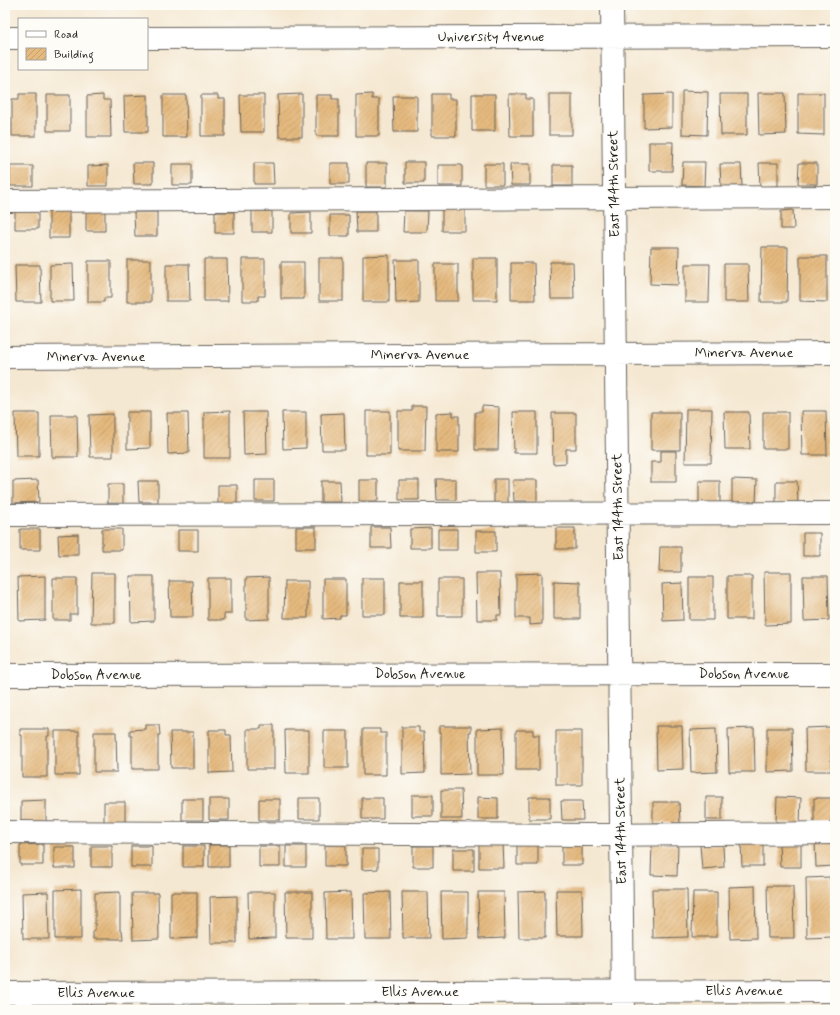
<svg xmlns="http://www.w3.org/2000/svg" width="840" height="1015" viewBox="0 0 840 1015" font-family="Mynerve,sans-serif">
<style>
.building{fill:url(#building-hatch)}
.lines{fill:none;stroke-linecap:round;stroke-linejoin:round}
.minor-casing{stroke:#68635c;stroke-width:24}
.minor{stroke:#fff;stroke-width:22}
.labels{text-anchor:middle;dominant-baseline:central;stroke-width:3.5;stroke-linejoin:round;paint-order:stroke}
.street-label{font-size:14px;fill:#1c1c1c;stroke:#fdfcf7}
</style>
<defs>
<pattern id="building-hatch" width="6" height="6" patternUnits="userSpaceOnUse"><rect width="6" height="6" fill="#e5ba7f"/><path d="M-1 1l2-2M0 6l6-6M5 7l2-2" fill="none" stroke="#c49f6d"/></pattern>
</defs>
<rect width="100%" height="100%" fill="#fdfcf7"/>
<filter id="ink" filterUnits="userSpaceOnUse"><feTurbulence type="fractalNoise" baseFrequency=".025" numOctaves="2"/><feDisplacementMap in="SourceGraphic" scale="8" xChannelSelector="R" yChannelSelector="G"/><feConvolveMatrix kernelMatrix="1 2 1 2 8 2 1 2 1" color-interpolation-filters="sRGB"/></filter>
<filter id="wash" filterUnits="userSpaceOnUse"><feTurbulence type="fractalNoise" baseFrequency=".012" numOctaves="4" result="noise"/><feDisplacementMap in="SourceGraphic" scale="16" xChannelSelector="R" yChannelSelector="G"/><feGaussianBlur stdDeviation="0.9" result="paint"/><feColorMatrix in="noise" values="0 0 0 0 0 0 0 0 0 0 0 0 0 0 0 0 0 1.4 0 .05"/><feComposite in="paint" operator="in"/></filter>
<g filter="url(#wash)">
<rect width="100%" height="100%" fill="#f5e8d2"/>
<g id="blocks">
<path class="building" d="M682,91L708,92L707,135L682,134Z
M758,93H785L786,134L759,135Z
M798,93H824V135L798,134Z
M19,94H36V136H12V99H19Z
M302,94V137H279L278,95Z
M372,94V99H379V136H356V95Z
M432,94H449V99H456V136H432Z
M472,94H495V131H472Z
M509,94H526V99H533V136H510Z
M549,94H572V135H549Z
M672,94V127L644,128V95Z
M720,94H747V135H721Z
M47,95H70V131H47Z
M103,95V100H110L111,137H87V96Z
M148,95V132H125L124,96Z
M163,95H186L187,137H163Z
M201,95H218V99H225V136H201Z
M240,95H264V132H241Z
M316,95H332V99H339V136H316Z
M393,96H417V132H394Z
M649,142H673L672,171H649Z
M405,162H424V183H405Z
M683,162H705L704,186L682,185Z
M133,163H153V184H134Z
M254,163H273L274,184H254Z
M330,163H349V184H330Z
M366,163H387V187H366Z
M759,163H778V186L760,187Z
M799,163H817V184H798Z
M172,164H192V185H172Z
M484,164H503V185H484Z
M510,164H530V185H511Z
M720,164H741L742,186L721,187Z
M108,165V186H88V166Z
M438,165H462V186H438Z
M553,165H572V186H553Z
M10,166H33V186H10Z
M15,209H38V229H15Z
M442,209H465V231H442Z
M86,210H105V231H86Z
M793,210L794,229H781V211Z
M49,211H69V238H49Z
M252,211H272V232H252Z
M356,211H376V232H357Z
M404,211H428L427,232H403Z
M134,212H157V236H135Z
M215,212H234V233H215Z
M311,212V233H291V213Z
M330,215H349V236H330Z
M651,247H679L678,285L650,284Z
M762,247H788L787,302H761Z
M389,255V302H363V256Z
M800,256H827V302L800,301Z
M319,258H343V301H319Z
M473,258H497V300H473Z
M204,259H227L228,301H204Z
M242,259H265V296H258V301H242Z
M127,260H151V302H127Z
M395,260H419V302L396,303Z
M88,261H111V298H104V302H88Z
M281,262H304V299H281Z
M550,262H573L574,299H551Z
M511,263H534L535,300H511Z
M73,264L74,301H50V265Z
M166,264H189L190,301H166Z
M435,264H458V301H435Z
M685,264H710L709,302H685Z
M724,264H748L749,302H724Z
M15,265H40L41,302H16Z
M412,406H426L425,451H398V411H412Z
M482,406L499,407L498,450H475V412H482Z
M686,409H712L711,463H685Z
M230,411V458H204V412Z
M366,411H390V455H366Z
M801,411H826L827,455H802Z
M127,412H150V448L127,449Z
M243,412H266L267,454L244,455Z
M282,412H306V448L283,449Z
M453,412V416H459V452H436V413Z
M513,412H537V453H514Z
M651,412H680V450H651Z
M724,412H749L750,449H725Z
M763,412H788V449H763Z
M15,413H39V456H16Z
M167,413H188L189,453L168,454Z
M344,413L345,450H322L321,414Z
M552,413H576V449H566V463L553,464Z
M113,414V457H90L89,415Z
M51,415H77L78,457H52Z
M661,451H676V482H651V462H661Z
M436,479H456V500H437Z
M494,479H508V503H494Z
M732,479L757,480L756,503L732,502Z
M38,480L39,502L13,503V481Z
M255,480H274V501H255Z
M359,480H378V501H359Z
M399,480H419V500H399Z
M513,480H537V501H514Z
M138,481H158V502H139Z
M321,481H340L341,502H321Z
M699,481H720V504L699,503Z
M776,481H797L798,504H776Z
M108,484H123V505H108Z
M218,485H237V506H218Z
M296,527H316V548H296Z
M371,527H390L391,548H371Z
M431,528V548H410V529Z
M556,528H575V549H556Z
M20,529H40V550H20Z
M102,529H122V550H102Z
M438,529H457V550H438Z
M178,530H198V551H178Z
M476,531H496V552H476Z
M803,533H820V556H803Z
M78,534V555H59L58,535Z
M660,547H681V572H659Z
M764,572H791V624L765,625Z
M92,573H115V623H91Z
M476,573H500L501,615H497V620H477Z
M542,573V624L530,625V618H516V574Z
M45,576V620L19,621L18,577Z
M130,576H154V621L131,622Z
M727,576H752V619H727Z
M803,576H828L829,620L804,621Z
M269,577V619L246,620V578Z
M689,577H713V620H689Z
M53,578H77V614H70V620H53Z
M208,578H231V614H224V620H208Z
M362,578H385V615H362Z
M323,579H346V615H340V618L323,619Z
M438,579H462V616H438Z
M169,581H192L193,617H170Z
M285,581H308V618H284Z
M400,581H423V618H400Z
M554,581L580,582V619H554Z
M682,583L683,620L663,621L662,584Z
M145,725H159L160,735H158V769H132V736H130V730L145,729Z
M261,725H274V769H247V729H261Z
M439,726H471V732H469L470,774L441,775V733H439Z
M656,726H682L683,769L657,770Z
M402,727H419V732H424L425,773L402,774Z
M831,727V771H806L805,728Z
M503,728L504,775H477V729Z
M754,728L755,772H729L728,729Z
M767,728H792L793,771L767,772Z
M20,729H49V736H47V777H22V735H20Z
M363,729H380V733H386V775H363Z
M716,729L717,772L691,773L690,730Z
M209,730H226V735H231L232,772L209,773Z
M285,730H309V773H286Z
M516,730H533V735H539V770H516Z
M55,731H79V775H55Z
M324,731H348V768H324Z
M556,731H582V785H556Z
M94,732H116L117,772H94Z
M170,732H193V768H171Z
M441,790H461L462,819H441Z
M412,795H433V816H412Z
M478,797L498,798V819H478Z
M529,797H550V819H529Z
M706,797H722V820H706Z
M777,797L801,798L800,823L776,822Z
M299,798H319V819H299Z
M362,798H383V819H362Z
M814,798H835V822L814,823Z
M182,799H203V820H182Z
M209,799H229V820H209Z
M259,799H280V820H259Z
M46,800V824H21V801Z
M561,801H582L583,820H562Z
M104,802H125V824H104Z
M653,802H679L680,823H653Z
M815,840H835V866L816,867Z
M763,841V866H742L741,842Z
M779,842H801V867H780Z
M503,843L504,868H479V844Z
M562,843H582V865H562Z
M43,844V865H20V845Z
M517,844H538V865H517Z
M652,844L678,845L677,876L651,875Z
M209,845H229V867H209Z
M325,845H346V866H325Z
M700,845H723L724,867L702,869Z
M91,846H112V867H91Z
M131,846H152V867H131Z
M183,846H204V867H183Z
M259,846H280V867H259Z
M286,846H306V867H286Z
M413,846H433V867H413Z
M54,847H75V868H54Z
M362,849H378V869L362,870Z
M453,849H474V871H453Z
M830,877L832,937L807,938L806,878Z
M755,886L756,938L730,939L729,887Z
M767,886H793L794,938H768Z
M81,889V939H55V890Z
M652,889H687L688,937L653,938Z
M556,890H582L583,936H557Z
M545,891V938H519L518,892Z
M48,892L49,939H23L22,893Z
M120,892V930H122L123,939H93V931H95V893Z
M171,892H197V938L171,939Z
M248,892H275V938L249,939Z
M285,892H312V938H286Z
M351,892L352,939H326L325,893Z
M390,892L391,939H365L364,893Z
M402,892H428L429,938H403Z
M441,892H468V938L442,939Z
M478,892H504L505,938L479,939Z
M693,892H717V937H692Z
M132,893H158L159,939L133,940Z
M237,896V943H211L210,897Z"/>
</g>
</g>
<g filter="url(#ink)">
<use href="#blocks" fill-opacity="0" stroke="#68635c" stroke-width="1"/>
<g class="lines">
<g class="minor-casing">
<path id="minor" d="M612,5L623,1010
M5,38H19
M147,38L835,36
M5,201L835,197
M5,357L835,353
M5,515L835,513
M5,675L835,674
M5,832L591,835L835,833
M5,993L835,991"/>
</g>
<use href="#minor" class="minor"/>
</g>
</g>
<g class="labels">
<g class="street-label">
<text x="491" y="37">University Avenue</text>
<text transform="translate(614 184) rotate(-91)">East 144th Street</text>
<text x="744" y="353">Minerva Avenue</text>
<text x="420" y="355">Minerva Avenue</text>
<text x="96" y="357">Minerva Avenue</text>
<text transform="translate(618 507) rotate(-91)">East 144th Street</text>
<text x="420" y="674">Dobson Avenue</text>
<text x="744" y="674">Dobson Avenue</text>
<text x="96" y="675">Dobson Avenue</text>
<text transform="translate(621 831) rotate(-91)">East 144th Street</text>
<text x="744" y="991">Ellis Avenue</text>
<text x="420" y="992">Ellis Avenue</text>
<text x="96" y="993">Ellis Avenue</text>
</g>
</g>
<rect width="840" height="1015" fill="none" stroke="#fdfcf7" stroke-width="20"/>
<rect x="18" y="18" width="130" height="52" fill="#fdfcf7" stroke="#a3a29f"/>
<rect x="26" y="31" width="20" height="6" fill="#ffffff" stroke="#a3a29f"/>
<text x="54" y="38" font-size="12" fill="#1c1c1c">Road</text>
<rect x="26" y="48" width="20" height="12" fill="url(#building-hatch)" stroke="#a3a29f"/>
<text x="54" y="58" font-size="12" fill="#1c1c1c">Building</text>
</svg>
